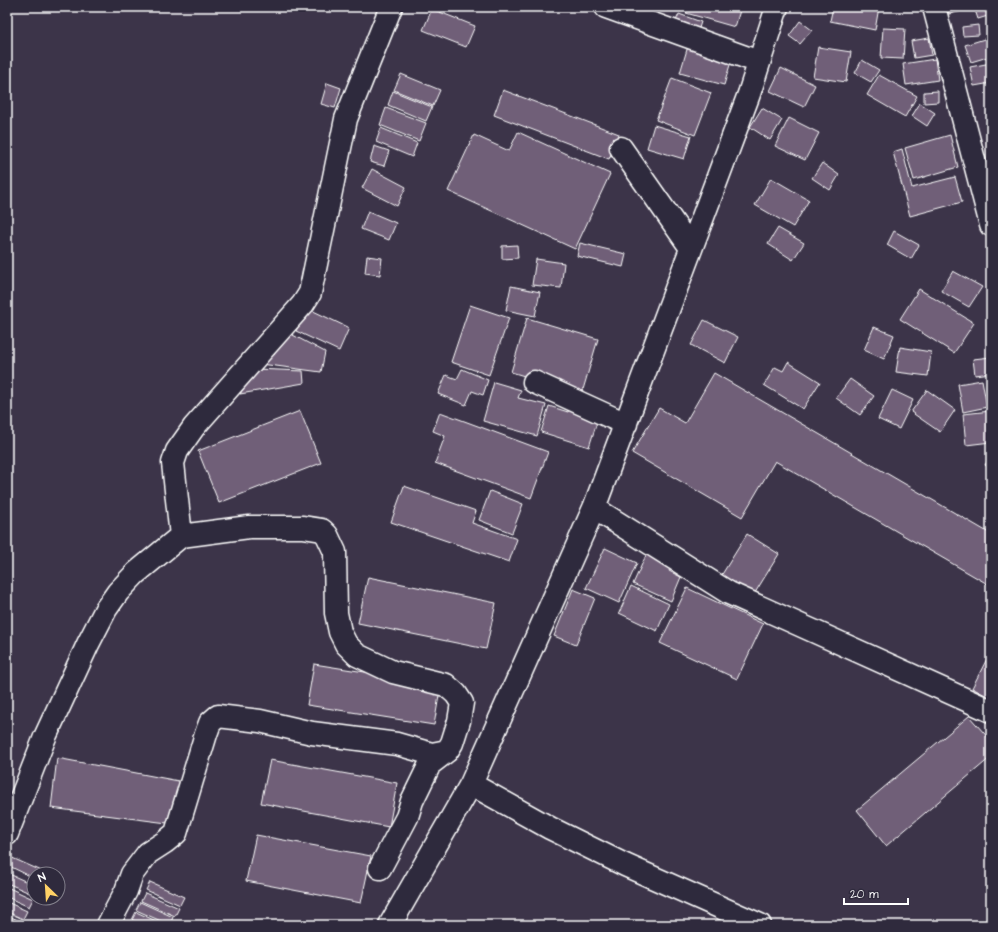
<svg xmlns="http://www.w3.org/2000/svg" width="998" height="932" viewBox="0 0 998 932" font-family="'Architects Daughter',sans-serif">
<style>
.building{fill:#705e78;stroke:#fff}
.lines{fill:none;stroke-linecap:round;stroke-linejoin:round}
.minor-casing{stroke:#fff;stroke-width:25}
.minor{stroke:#2f2a3d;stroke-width:22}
</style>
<rect width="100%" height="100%" fill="#3c3449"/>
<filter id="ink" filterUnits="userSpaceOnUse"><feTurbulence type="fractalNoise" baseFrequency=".025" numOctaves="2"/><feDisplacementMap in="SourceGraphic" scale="8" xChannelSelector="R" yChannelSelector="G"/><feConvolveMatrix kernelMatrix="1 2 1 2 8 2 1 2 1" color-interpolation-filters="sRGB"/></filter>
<g filter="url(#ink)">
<path class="building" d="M688,7H741L735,27L686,13Z
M833,7H879L875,30L830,21Z
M948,7H971L972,9L949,14Z
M974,7H991V15L978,19Z
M432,9L475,26L466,47L423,30Z
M679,14L701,22L697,34L674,25Z
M800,21L812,30L800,44L789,36Z
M978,25L979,35L963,36L962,27Z
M883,28L905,29L903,59L881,58Z
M991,37V56L971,62L965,45Z
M929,38L932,55L914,58L911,41Z
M688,46L732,58L724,85L680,73Z
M818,47L851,52L846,82L813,77Z
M935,59L938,80L906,85L903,64Z
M862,60L879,70L871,82L855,73Z
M991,63V83L974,86L970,67Z
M781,68L815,85L804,107L770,91Z
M401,74L440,90L433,106L394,90Z
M879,75L917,96L905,117L867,95Z
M672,78L711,93L695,135L656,120Z
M327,83L341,88L335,108L321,104Z
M503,90L619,134L609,159L494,115Z
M393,91L432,107L426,121L388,105Z
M938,91V102L924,103V92Z
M920,103L935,113L927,126L912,116Z
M386,108L426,123L419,141L380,125Z
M762,108L782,120L770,140L750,127Z
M789,118L819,133L805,160L775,146Z
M654,125L691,136L684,159L647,148Z
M381,128L417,143L412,157L376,142Z
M518,132L610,174L575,249L448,191L474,135L509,151Z
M950,135L958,167L914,180L905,148Z
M374,146L389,151L384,166L370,162Z
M902,149L912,188L955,177L962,202L910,216L893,152Z
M822,163L839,175L830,190L812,178Z
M372,169L406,187L397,206L362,188Z
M771,178L809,200L793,227L755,205Z
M368,211L396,223L389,240L361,229Z
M778,228L804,243L793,260L768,244Z
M894,231L919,245L911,259L887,245Z
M580,243L626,254L623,267L577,256Z
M517,245L518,258L502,259V246Z
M367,256L382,258L380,275L365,273Z
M536,259L564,263L561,288L532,285Z
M953,271L982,287L969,307L941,291Z
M511,286L540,292L535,316L506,310Z
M919,289L974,323L954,353L900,319Z
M470,305L509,318L489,375L451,362Z
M307,308L349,328L339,351L296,331Z
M527,318L598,339L582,393L511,372Z
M704,320L738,337L725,363L691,345Z
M874,327L894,335L884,359L864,350Z
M289,333L325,352L321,372L261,364Z
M900,347L931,352L928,376L896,372Z
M991,357V373L975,375L973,359Z
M788,362L820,382L803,409L764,385L775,367L783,371Z
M255,369L303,371L304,383L240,394Z
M462,369L488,380L483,395L472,391L466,405L438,394L446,375L457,379Z
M714,373L991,534V586L775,461L742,517L632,453L659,408L685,423Z
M850,379L874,396L860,415L836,398Z
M982,380L987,407L963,412L958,384Z
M494,382L521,390L518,398L546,405L537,436L483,421Z
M892,390L913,400L899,429L878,419Z
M927,390L955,410L940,432L911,412Z
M571,405L589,411L586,418L597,422L589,447L541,432L549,406L568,412Z
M300,411L321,463L219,503L198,451Z
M991,411V442L966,445L963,414Z
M440,412L548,452L531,498L435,463L445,436L433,431Z
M991,455V469L985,465Z
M404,486L476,511L472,523L517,539L509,562L391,522Z
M490,491L523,504L512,533L479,520Z
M747,534L779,554L753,596L721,576Z
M605,548L637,563L619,603L586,588Z
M647,553L672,564L669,571L681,577L671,601L633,584Z
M368,577L496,603L486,649L358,623Z
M631,586L669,604L657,631L619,613Z
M687,588L763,624L737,679L660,643Z
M573,589L595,598L576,645L554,636Z
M991,651V698L972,688Z
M314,664L441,684L434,725L307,705Z
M969,716L991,741V757L886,846L857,810Z
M57,758L184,782L175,824L51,808Z
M270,760L397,783L389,827L261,803Z
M256,835L371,856L361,903L246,881Z
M10,857L44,872L43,874H34V878L7,865Z
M7,873L34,885V895L7,883Z
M150,882L184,897L180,905L146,890Z
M7,887L33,899L29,907L7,897Z
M145,893L179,908L175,916L141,901Z
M7,902L27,911L23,919L7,912Z
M140,902L173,917L170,925L136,910Z
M136,912L165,925H143L132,920Z
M7,915L22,922L21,925H7Z"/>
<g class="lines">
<g class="minor-casing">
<path id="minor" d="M606,7L759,62
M934,7L991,225
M621,148L691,248
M534,382L626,424
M594,508L729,593L991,711
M181,536L173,463L177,451L194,427L303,304L310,293L346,119L391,7
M471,784L550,828L625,865L760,925
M7,834L45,737L88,644L106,609L118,592L136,573L181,536L249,527H303L322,530L327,535L335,552L336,613L340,632L346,644L357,655L393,672L446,685L456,694L462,703L459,721L452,743L447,751L430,764L412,801L407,817L380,868
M108,925L126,891L132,874L148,853L165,842L176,833L206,734L210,723L218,716L260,721L312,733L397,744L432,754L447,751
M390,925L471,784L594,508L749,94L777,7"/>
</g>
<use href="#minor" class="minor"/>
</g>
</g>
<rect width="998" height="932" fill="none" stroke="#2f2a3d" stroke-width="24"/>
<rect x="12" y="12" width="974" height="908" fill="none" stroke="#fff" stroke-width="1.5" filter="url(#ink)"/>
<g transform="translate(46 886) rotate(335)"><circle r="19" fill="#2f2a3d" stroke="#827f8b"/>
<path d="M0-3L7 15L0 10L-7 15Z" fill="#ffd166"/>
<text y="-6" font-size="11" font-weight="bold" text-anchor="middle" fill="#ffffff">N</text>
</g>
<path d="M844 898v6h64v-6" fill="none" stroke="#ffffff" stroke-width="2"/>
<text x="850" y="898" font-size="12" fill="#ffffff" stroke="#2f2a3d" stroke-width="3" paint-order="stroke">20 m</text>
</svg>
